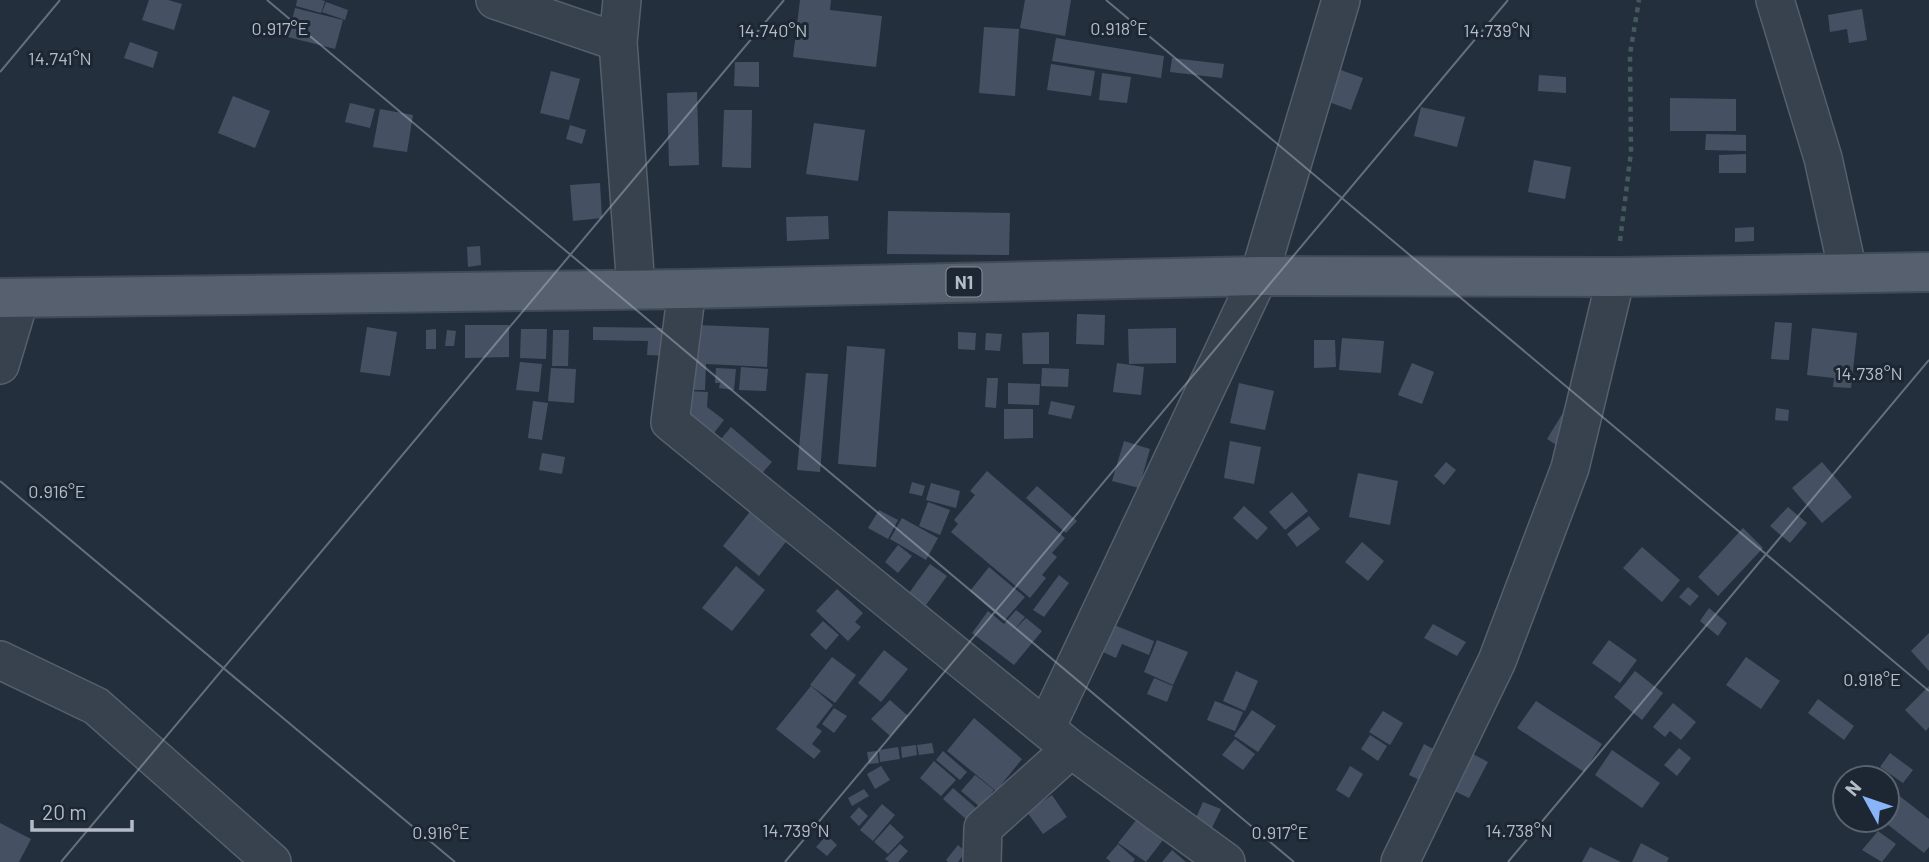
<svg xmlns="http://www.w3.org/2000/svg" width="1929" height="862" viewBox="0 0 1929 862" font-family="Barlow,sans-serif">
<style>
.building{fill:#455162}
.lines{fill:none;stroke-linecap:round;stroke-linejoin:round}
.minor-casing{stroke:#565f6c;stroke-width:40}
.major-casing{stroke:#414a57;stroke-width:42}
.path{stroke:#44595c;stroke-width:4.5;stroke-dasharray:5 5;stroke-linecap:butt}
.minor{stroke:#38414e;stroke-width:37}
.major{stroke:#56606e;stroke-width:38}
.ticks{fill:none;stroke:#b4bcc9;stroke-width:2;stroke-opacity:0.45}
.labels{text-anchor:middle;dominant-baseline:central;stroke-width:6;stroke-linejoin:round;paint-order:stroke}
.shield{fill:#1d2633;stroke:#878f9c;stroke-width:2}
.shield-label{font-size:18px;font-weight:bold;fill:#b4bcc9}
.ticks-label{font-size:18px;text-anchor:middle;fill:#b4bcc9;stroke:#1d2633;stroke-width:6;stroke-linejoin:round;paint-order:stroke}
</style>
<rect width="100%" height="100%" fill="#242f3e"/>
<path class="building" d="M149,0H168L182,4L174,30L142,20Z
M297,0H321L325,1L321,13L296,6Z
M800,0H831L830,10L882,16L876,67L793,57Z
M1025,0H1071L1065,36L1020,28Z
M326,2L348,10L345,20L322,12Z
M295,8L343,20L335,49L288,37Z
M1862,9L1867,40L1849,43L1847,29L1830,32L1828,15Z
M984,27L1019,29L1015,96L979,93Z
M1056,38L1164,56L1161,78L1052,61Z
M130,42L158,52L153,68L124,58Z
M1172,58L1224,64L1222,78L1170,72Z
M735,62H759V87L734,86Z
M1051,64L1095,71L1091,96L1047,90Z
M1338,69L1363,78L1351,110L1326,101Z
M551,71L580,79L569,120L540,113Z
M1102,73L1131,77L1127,103L1099,100Z
M1539,75L1566,77V93L1538,91Z
M697,92L699,165L669,166L667,93Z
M233,96L270,111L255,148L218,133Z
M1670,98L1736,99V131H1670Z
M350,103L375,109L370,128L345,122Z
M1421,107L1465,117L1457,147L1414,136Z
M380,109L413,115L407,152L373,147Z
M724,110H752L751,168L722,167Z
M814,123L865,130L858,181L806,174Z
M570,125L586,130L582,144L566,139Z
M1706,134L1746,135V151L1705,150Z
M1746,154V173H1719V155Z
M1534,160L1571,167L1565,199L1528,192Z
M600,183L602,218L573,221L570,185Z
M888,211L1010,213L1009,255L887,254Z
M828,216L829,239L787,241L786,217Z
M1754,227V241L1735,242V228Z
M480,246L481,265L468,267L467,247Z
M1077,314L1105,315L1104,345L1076,344Z
M1775,322L1792,323L1789,360L1771,359Z
M465,325H509V357L465,358Z
M696,325L769,328L767,367L706,364L705,390H687Z
M367,327L397,332L390,376L360,372Z
M593,327L671,328L670,356L647,355L648,341L593,340Z
M1176,328V363L1129,364L1128,329Z
M1812,328L1857,333L1851,388L1833,387L1834,378L1807,375Z
M436,329V349H426V330Z
M521,329H547L546,359L520,358Z
M447,330L456,331L454,346H445Z
M553,330H569L568,366H552Z
M958,332L976,333L975,350L958,349Z
M1049,332V364H1023L1022,333Z
M986,333L1002,334L1000,351L985,350Z
M1342,338L1384,341L1381,373L1339,370Z
M1314,340H1335L1336,367L1314,368Z
M847,346L885,349L876,467L838,464Z
M520,362L542,364L539,392L516,390Z
M1117,363L1144,367L1141,395L1113,392Z
M1412,363L1434,372L1422,404L1398,395Z
M741,367L768,369L766,391L739,390Z
M551,368L576,369L574,403L548,401Z
M716,368L736,369L734,390L719,388L720,383H715Z
M1042,368L1069,369L1068,387L1041,386Z
M806,373L828,374L820,472L797,470Z
M987,378H998L996,408L985,407Z
M1008,383L1040,384L1039,405L1008,404Z
M1239,383L1274,391L1265,430L1230,423Z
M687,391L708,392L707,407L724,420L710,438L686,420Z
M533,401L548,403L542,440L528,438Z
M1051,401L1075,406L1071,419L1048,414Z
M1776,408L1789,410L1788,421L1775,420Z
M1004,409H1033V438L1004,439Z
M1564,411L1575,418L1558,446L1547,439Z
M731,427L772,462L757,479L716,445Z
M1124,441L1150,449L1139,488L1112,481Z
M1230,441L1261,447L1254,484L1224,478Z
M542,453L565,457L562,474L539,470Z
M1446,462L1456,470L1444,485L1434,476Z
M1822,462L1852,497L1822,523L1792,488Z
M987,471L1065,538L1052,553L1057,557L1042,575L1046,578L1030,598L951,532L958,524L954,520L975,495L970,491Z
M1358,473L1398,481L1390,525L1349,517Z
M912,482L925,486L922,496L909,493Z
M931,483L960,491L956,508L926,500Z
M1037,486L1077,521L1066,533L1026,498Z
M1292,492L1308,511L1285,530L1269,512Z
M928,502L950,510L940,535L919,526Z
M756,504L792,534L759,576L723,546Z
M1244,506L1268,528L1257,540L1233,518Z
M1788,507L1807,523L1790,543L1770,526Z
M879,510L898,520L888,539L868,528Z
M1309,516L1320,529L1297,547L1287,534Z
M902,518L938,538L926,560L890,539Z
M1743,528L1763,548L1718,596L1698,577Z
M1362,542L1384,561L1368,581L1345,562Z
M898,545L912,556L898,573L885,562Z
M1642,547L1680,580L1662,602L1623,568Z
M930,564L947,576L926,605L909,593Z
M736,566L765,590L732,631L702,608Z
M989,567L1025,597L1004,621L970,591Z
M1059,575L1069,583L1044,617L1033,610Z
M1688,587L1699,596L1690,606L1679,597Z
M837,589L863,613L855,622L861,627L848,641L816,611Z
M1709,608L1727,623L1718,636L1700,621Z
M1016,610L1025,617L1013,631L1026,618L1042,631L1014,665L972,633L988,611L1004,624Z
M823,621L839,635L826,650L810,635Z
M1433,624L1466,642L1457,656L1424,638Z
M1114,625L1154,641L1149,655L1122,644L1116,658L1103,652Z
M1929,633V671L1911,651Z
M1157,640L1188,652L1173,685L1144,672Z
M1609,640L1637,660L1620,683L1592,663Z
M884,650L908,669L881,702L858,683Z
M832,657L856,675L835,703L810,685Z
M1746,657L1780,681L1761,709L1726,685Z
M1236,671L1258,681L1245,711L1223,701Z
M1635,671L1663,693L1642,720L1614,697Z
M1154,678L1173,686L1167,702L1147,694Z
M811,686L833,705L816,727L822,731L812,744L821,751L814,759L776,729Z
M1929,686V727L1926,731L1905,710Z
M1818,699L1854,726L1844,740L1808,713Z
M890,700L908,716L890,736L871,719Z
M1215,701L1243,712L1235,731L1207,720Z
M1536,701L1602,744L1584,772L1517,728Z
M1673,703L1696,722L1681,740L1670,731L1665,737L1653,727Z
M834,708L847,716L834,733L822,724Z
M1252,710L1276,726L1258,752L1234,736Z
M1383,711L1403,723L1390,745L1369,732Z
M974,718L1022,759L996,791L947,751Z
M1370,735L1387,746L1378,761L1361,749Z
M1235,739L1255,754L1243,770L1222,755Z
M932,743L934,753L919,755L917,745Z
M1424,744L1441,753L1426,783L1409,775Z
M916,745L917,755L902,758L901,747Z
M898,747L900,759L880,762L879,750Z
M1679,748L1691,758L1677,776L1664,765Z
M1612,750L1660,783L1642,808L1595,775Z
M877,751L879,763L869,764L867,752Z
M943,751L967,772L960,780L936,760Z
M1471,753L1488,762L1469,798L1452,790Z
M1890,753L1913,770L1903,783L1880,767Z
M934,761L956,780L941,796L920,778Z
M881,766L890,780L875,789L867,774Z
M1350,766L1363,774L1349,798L1336,790Z
M975,775L994,790L980,807L961,791Z
M953,788L976,808L967,820L943,799Z
M864,789L869,796L852,806L848,798Z
M1897,794L1929,819V847L1924,853L1882,820H1887V807Z
M1052,795L1067,817L1043,834L1027,812Z
M1203,802L1221,809L1209,834L1192,827Z
M882,804L895,815L873,841L860,830Z
M859,807L868,816L859,826L850,817Z
M1137,819L1163,840L1146,862L1118,843Z
M0,823L31,839L19,862H0Z
M890,824L904,837L888,854L874,842Z
M1878,831L1896,844L1882,862L1862,850Z
M827,835L837,845L827,856L816,847Z
M1641,843L1669,858L1667,862H1632Z
M900,844L908,851L898,862H889L885,859Z
M1118,844L1135,859L1133,862H1111L1106,858Z
M958,845L966,852L958,862H948L946,860Z
M1590,847L1621,862H1582Z
M1172,850L1186,862H1162Z"/>
<g class="lines">
<g class="minor-casing">
<path id="minor" d="M495,0L618,42L636,288
M1775,0L1823,158L1848,272
M618,42L622,0
M687,289L670,422L1071,749L1226,862
M0,365L20,298
M0,660L96,706L272,862
M1046,728L1259,276L1341,0
M982,862L983,828L1071,749
M1400,862L1497,661L1570,468L1616,277"/>
</g>
<g class="major-casing">
<path id="major" d="M0,298L687,289L1259,276L1616,277L1929,272"/>
</g>
<path class="path" d="M1620,241L1631,152L1630,54L1639,0"/>
<use href="#minor" class="minor"/>
<use href="#major" class="major"/>
</g>
<path class="ticks" d="M267,0L1294,862M1106,0L1929,691M0,72L60,0M0,481L455,862M61,862L784,0M785,862L1508,0M1508,862L1929,360"/>
<g class="labels">
<rect class="shield" x="946.5" y="267.5" width="35" height="29" rx="5"/>
<g class="shield-label">
<text x="964" y="282">N1</text>
</g>
</g>
<g class="ticks-label">
<text x="1119" y="35">0.918°E</text>
<text x="280" y="35">0.917°E</text>
<text x="773" y="37">14.740°N</text>
<text x="1497" y="37">14.739°N</text>
<text x="60" y="65">14.741°N</text>
<text x="1869" y="380">14.738°N</text>
<text x="57" y="498">0.916°E</text>
<text x="1872" y="686">0.918°E</text>
<text x="796" y="837">14.739°N</text>
<text x="1519" y="837">14.738°N</text>
<text x="441" y="839">0.916°E</text>
<text x="1280" y="839">0.917°E</text>
</g>
<g transform="translate(1866 799) rotate(310)"><circle r="33" fill="#1d2633" stroke="#59626f" stroke-width="2"/>
<path d="M0-5L12 26L0 18L-12 26Z" fill="#8ab4f8"/>
<text y="-10" font-size="19" font-weight="bold" text-anchor="middle" fill="#b4bcc9">N</text>
</g>
<path d="M32 820v10h100v-10" fill="none" stroke="#b4bcc9" stroke-width="3.5"/>
<text x="42" y="820" font-size="21" fill="#b4bcc9" stroke="#1d2633" stroke-width="5" paint-order="stroke">20 m</text>
</svg>
